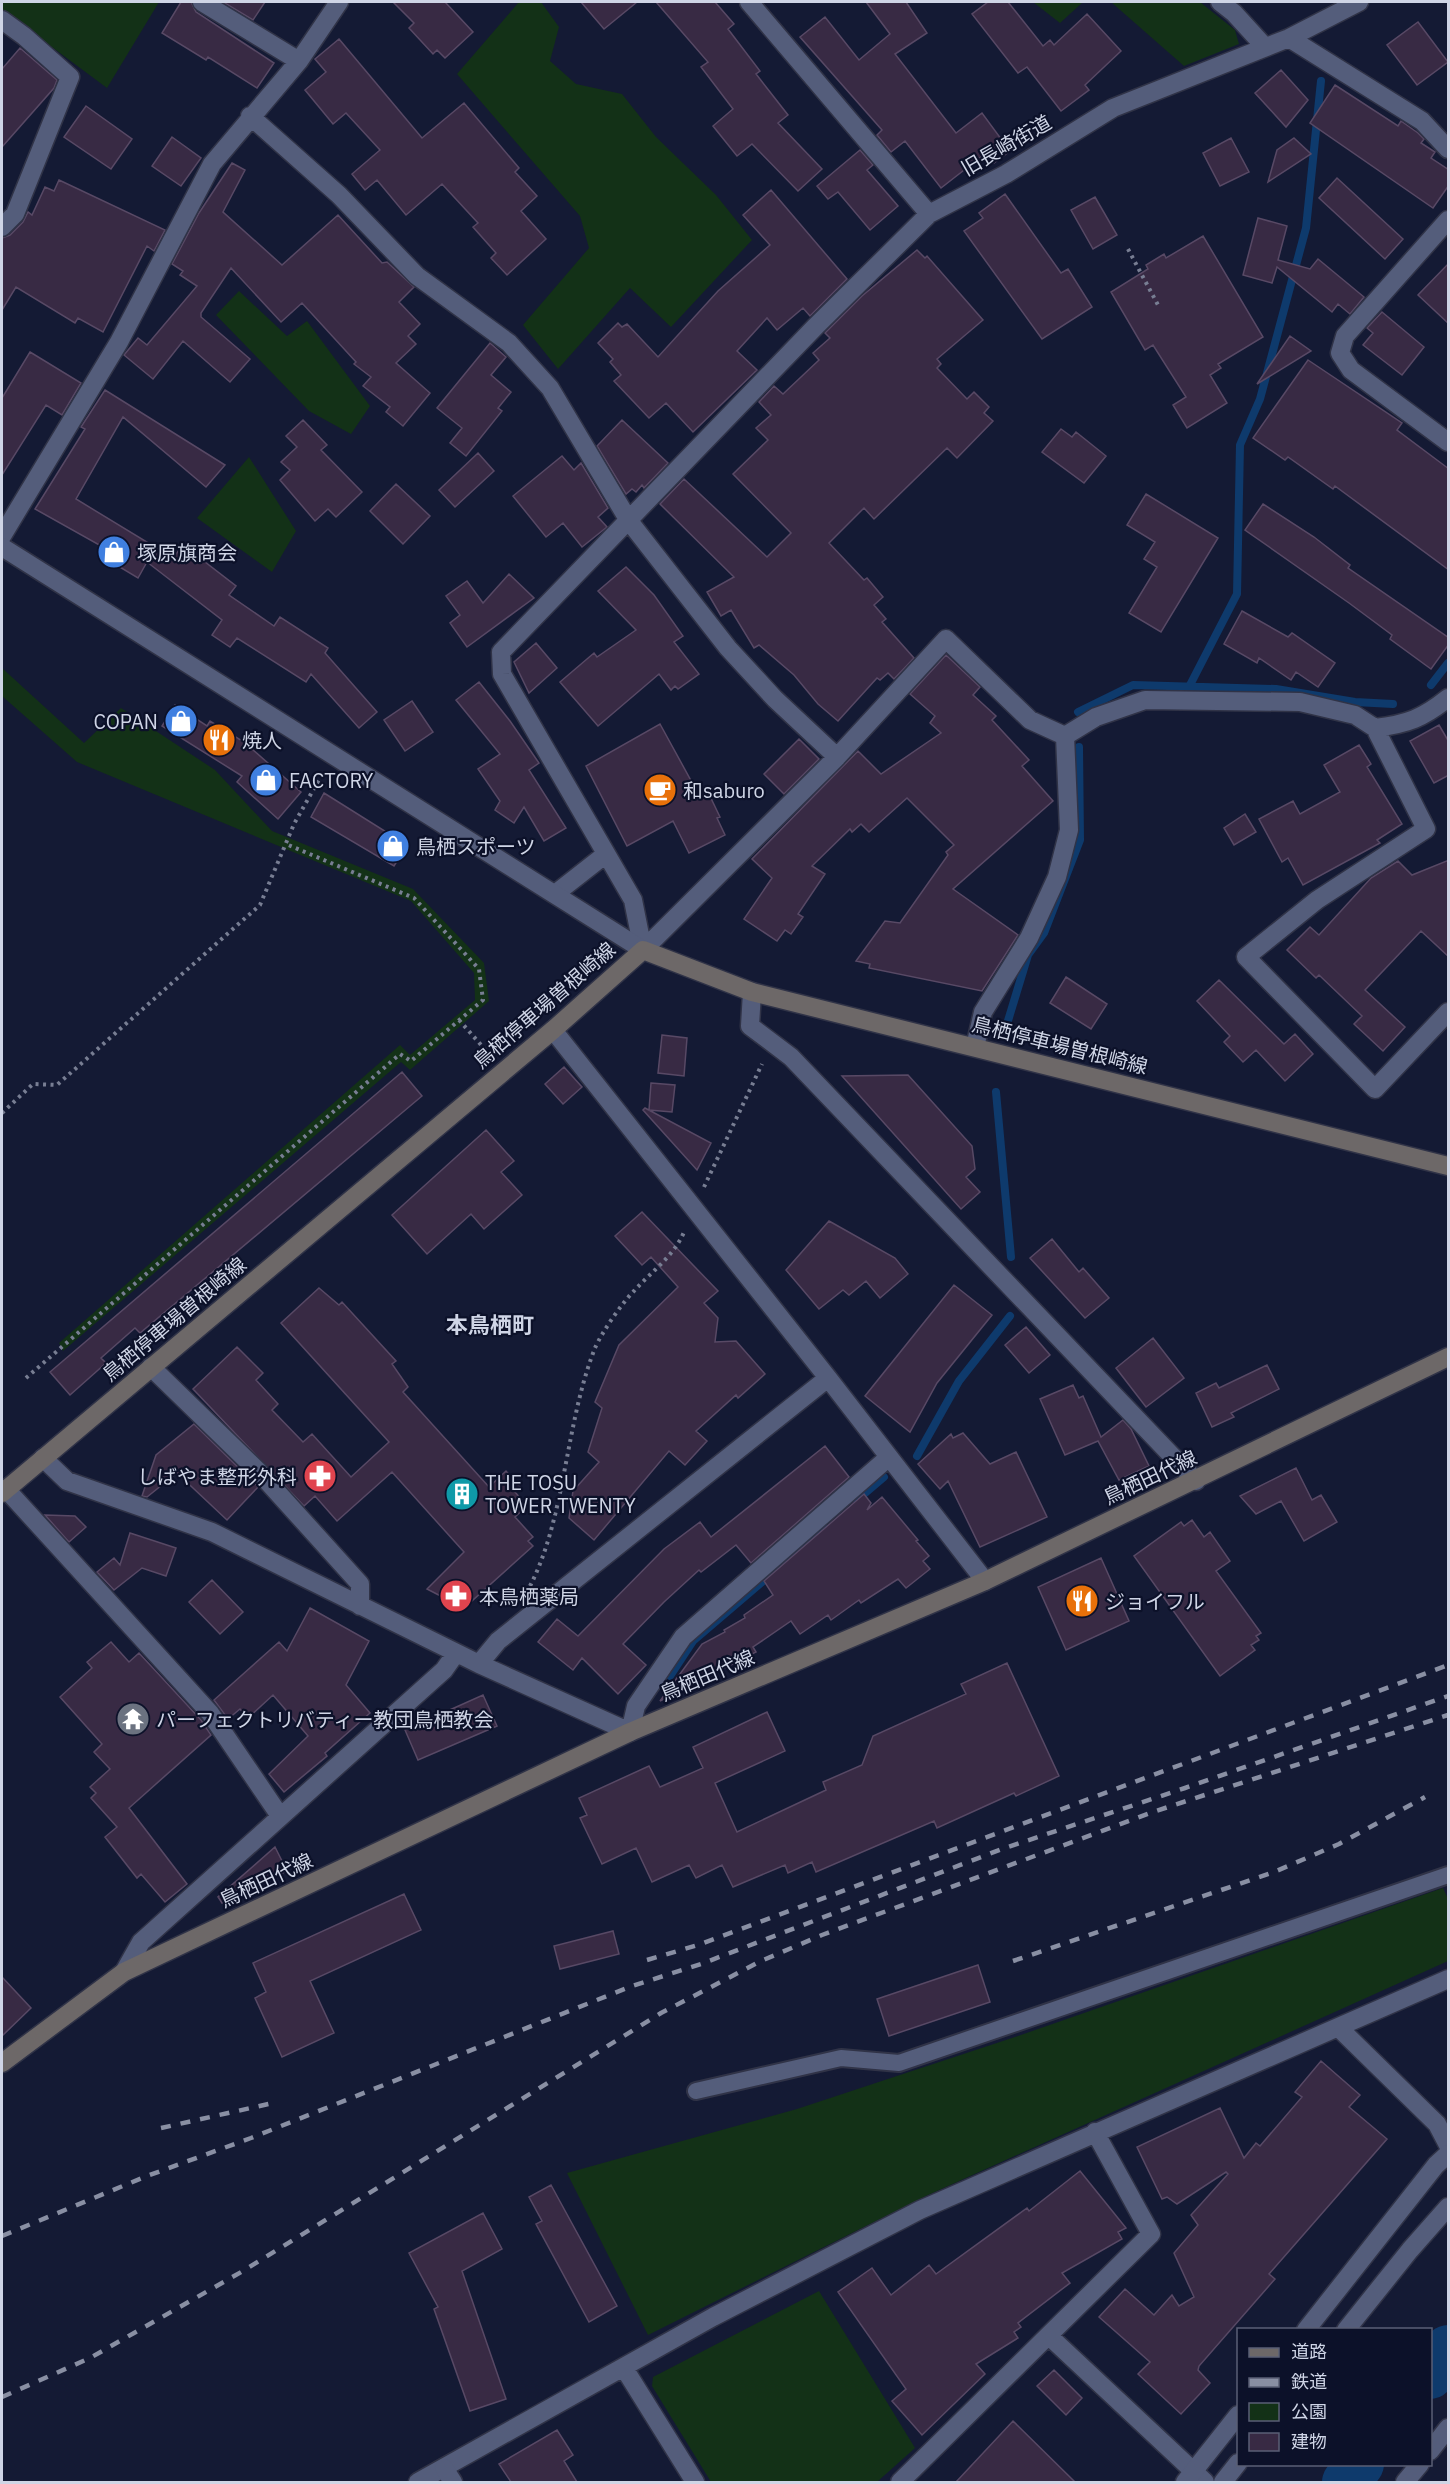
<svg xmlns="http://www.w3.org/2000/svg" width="1450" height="2484" viewBox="0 0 1450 2484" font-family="'IBM Plex Sans','Noto Sans JP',sans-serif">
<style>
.green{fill:#133117}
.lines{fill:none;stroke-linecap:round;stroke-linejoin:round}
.stream{stroke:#0e3a6c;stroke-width:8}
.river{stroke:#0e3a6c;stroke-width:48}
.building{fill:#382a44;stroke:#584965;stroke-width:1.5}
.service-casing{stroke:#303347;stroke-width:20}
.minor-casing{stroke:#303347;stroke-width:21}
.tertiary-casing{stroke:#303347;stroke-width:21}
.secondary-casing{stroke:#303347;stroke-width:21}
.path{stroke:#787e93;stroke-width:4;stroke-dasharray:3 4.5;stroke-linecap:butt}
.service{stroke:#545d7b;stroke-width:16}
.minor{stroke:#545d7b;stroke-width:18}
.tertiary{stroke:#545d7b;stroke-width:18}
.secondary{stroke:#6d6868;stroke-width:18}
.rail{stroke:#898fa3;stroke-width:4.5;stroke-dasharray:10 10;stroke-linecap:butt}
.labels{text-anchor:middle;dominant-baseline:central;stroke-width:4.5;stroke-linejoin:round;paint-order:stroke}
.street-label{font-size:20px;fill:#cfd5e6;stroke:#0c1129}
.poi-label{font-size:20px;fill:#cfd5e6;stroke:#0c1129;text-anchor:start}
.quarter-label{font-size:22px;font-weight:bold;fill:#cfd5e6;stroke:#0c1129}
</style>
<rect width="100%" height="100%" fill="#141a34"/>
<path class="green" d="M2,2H159L107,88L2,10Z
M519,2H541L559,27L550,61L576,84L622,94L656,137L716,195L752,240L671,327L630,288L558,369L523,325L589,248L580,216L457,74Z
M1033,2H1083L1060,23Z
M1111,2H1200L1235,30L1239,44L1184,66Z
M239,291L287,336L307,321L370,406L351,434L309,411L216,315Z
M249,457L296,531L272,572L197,518Z
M2,668L84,743L121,708L215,770L272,831L413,889L484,963L489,1001L410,1070L401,1062L63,1351L59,1343L400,1045L410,1055L475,1000L474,973L411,901L77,762L2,696Z
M1443,1888L1448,1899V1961L926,2196L648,2335L567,2173L797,2109L1018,2036Z
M819,2291L915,2448L877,2482H711L652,2386L653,2377Z"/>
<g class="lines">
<path class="stream" d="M1190,685L1237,594L1240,445L1260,399L1306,228L1321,81
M1431,685L1448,663
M1078,712L1133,685L1276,689L1355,702L1393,704
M1007,1024L1028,955L1044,933L1080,840L1079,747
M996,1092L1011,1257
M917,1456L959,1381L1010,1316
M857,1500L884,1477
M670,1676L693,1641L825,1528"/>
<path class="river" d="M1430,2375L1448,2349
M1346,2482L1360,2464"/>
</g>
<path class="building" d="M181,2H191L196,12L274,63L257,88L208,57L206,60L162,33Z
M223,2H265L253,20Z
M393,2H445L473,32L445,58L437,50L433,54L409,28L414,23Z
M581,2H637L604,29Z
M656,2H715L734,24L728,29L760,71L756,74L788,115L778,123L822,169L798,191L752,144L737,156L713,126L733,109L701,67L708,62Z
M866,2H906L927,33L895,54L956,133L982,113L1010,151L994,163L986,153L941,188L905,141L891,152L877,135L882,130L800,37L825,17L859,60L890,34Z
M988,2H1008L1043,46L1050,40L1054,45L1087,14L1121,51L1085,85L1089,90L1061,111L1027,67L1018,73L972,14Z
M1418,22L1448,62L1417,85L1387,45Z
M339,39L422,138L464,103L519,168L515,172L537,196L521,211L546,239L507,275L491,258L496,253L473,227L478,223L442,184L406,215L377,180L365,190L352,174L380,150L346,113L333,124L305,90L326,72L315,59Z
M20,48L57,80L54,88L2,147V69Z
M1281,70L1308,100L1286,127L1255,93Z
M1335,85L1398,126L1401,121L1418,133L1424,139L1421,143L1435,152L1431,158L1449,170V185L1433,208L1310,123Z
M86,106L132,139L111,169L64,137Z
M172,137L201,158L181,186L152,166Z
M1231,138L1249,172L1220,186L1203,153Z
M1294,138L1311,154L1268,182L1277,150Z
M860,150L873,165L867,170L898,206L870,230L838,192L828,199L817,186Z
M232,163L245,170L223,212L282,265L338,215L382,263L387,262L414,287L399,302L420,324L408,336L416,344L396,363L430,393L403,426L386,412L390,407L363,386L371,377L354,364L356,362L302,303L281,322L231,268L201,313V317L250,359L230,382L183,341L153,379L124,355L138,338L147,345L197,286L180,275L183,271L172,264L199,213Z
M1337,178L1403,239L1385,259L1319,198Z
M59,180L165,230L154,251L147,246L103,332L78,318L75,323L16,287L2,310V238L10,235L23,222L28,212L32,215L45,187L54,191Z
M771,190L847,279L810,316L803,308L777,330L767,318L737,351L757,370L693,432L666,403L649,418L614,381L621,375L610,362L613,359L598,343L618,323L622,327L627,324L658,357L718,291L770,245L743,215Z
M1005,194L1061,273L1068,269L1092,307L1042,339L964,231L983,218L979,213Z
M1095,197L1117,235L1093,249L1071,210Z
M1258,218L1287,226L1278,260L1310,269L1318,259L1364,297L1350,314L1338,304L1332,312L1277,267L1272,283L1243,275Z
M1203,236L1263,337L1218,364L1221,368L1210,375L1227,403L1187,428L1173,405L1186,397L1153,345L1145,350L1111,292L1148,269L1146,265L1164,254L1166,258Z
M917,250L925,258L927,256L983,320L937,359L941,364L937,368L967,399L974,392L989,407L984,413L993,421L957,458L947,448L874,519L864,508L829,543L864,580L867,578L883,597L874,605L886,619L882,622L914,658L894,679L888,673L880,680L877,678L838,721L818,704L794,675L759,645L754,648L731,610L721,616L707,592L734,577L660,504L684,479L767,557L791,533L733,474L768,440L756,428L771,415L759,402L774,386L783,394L819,360L813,353L830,338L825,333L862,296Z
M1449,263V324L1418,295Z
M1382,312L1424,347L1402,375L1363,345L1373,333L1367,328Z
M1290,336L1311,351L1257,384Z
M490,343L506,357L491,375L511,392L498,408L502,411L466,456L450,443L462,428L437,408Z
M30,352L81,383L62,415L46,405L2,475V398Z
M1308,360L1402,423L1397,430L1449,469V570L1335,486L1333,489L1288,457L1285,460L1253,438Z
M105,390L225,465L206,487L123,417L76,499L173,558L183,545L236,586L229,595L274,626L280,617L328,648L325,653L377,712L359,728L311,674L306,682L237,638L230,647L212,635L222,620L147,562L138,578L98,554L103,547L35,509L85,429L81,427Z
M303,420L327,445L321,450L362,492L336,517L328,509L315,521L280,480L290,470L281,462L297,447L286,436Z
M622,420L668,463L644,488L642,485L636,492L632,489L626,494L597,446Z
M1061,429L1072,437L1076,432L1106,456L1084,483L1042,452Z
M478,453L494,471L455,507L439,490Z
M562,456L574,470L581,463L608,508L598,517L607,527L582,547L563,523L546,537L513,496Z
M396,484L430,516L403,544L370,511Z
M1146,494L1218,538L1161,632L1129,613L1157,567L1144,559L1155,542L1127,525Z
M1263,504L1314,537L1350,565L1348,568L1449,638V644L1431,669L1390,639L1392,635L1349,603L1245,530Z
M626,567L654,595L683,636L674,642L699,674L678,689L675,686L671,690L659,674L598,726L560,682L594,653L597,657L636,630L598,591Z
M509,574L534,598L467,647L450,623L460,615L446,596L467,581L483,603Z
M1242,611L1288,637L1292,633L1335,663L1318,687L1296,672L1291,680L1259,658L1257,663L1224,644Z
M536,643L557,668L529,693L514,662Z
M946,655L980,687L973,695L996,716L992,720L1029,760L1022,766L1053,801L953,889L1018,935L982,991L869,968L870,964L856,961L885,921L900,923L948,855L946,852L954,845L907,798L869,832L861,824L852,832L850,829L812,866L825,874L798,914L803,917L791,934L785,930L777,941L744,919L772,878L752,859L858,751L881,774L941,733L930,723L935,716L910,694Z
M479,682L510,721L539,763L529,770L566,828L544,841L524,807L514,823L495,810L500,801L478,769L500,754L456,700Z
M412,701L433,732L405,751L384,720Z
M175,705L207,726L210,721L244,742L301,792L278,819L237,782L242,776L162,726Z
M660,724L694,786L697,785L701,793L707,790L720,817L717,818L725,835L689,853L673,821L627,846L586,766Z
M1439,725L1449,742V775L1434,783L1410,741Z
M799,739L819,759L784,794L764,774Z
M1359,745L1371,764L1367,767L1402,824L1377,840L1380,843L1303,885L1288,858L1282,862L1259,819L1293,801L1300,814L1340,792L1324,765Z
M324,793L407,845L394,866L311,817Z
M1245,814L1256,832L1234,845L1224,828Z
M1449,860V957L1421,931L1365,990L1405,1027L1383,1051L1354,1024L1362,1016L1319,975L1316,978L1287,950L1310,927L1319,935L1371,878L1398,861L1412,875Z
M1066,977L1107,1004L1091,1029L1050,1003Z
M1219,980L1284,1044L1295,1034L1313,1054L1285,1081L1256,1050L1243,1062L1224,1042L1230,1036L1197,1001Z
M662,1035L687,1038L684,1076L658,1073Z
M564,1067L582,1087L563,1104L545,1084Z
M402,1072L422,1096L140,1333L135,1328L101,1358L106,1363L70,1395L50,1372Z
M908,1075L972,1146L975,1169L966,1177L980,1192L961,1209L842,1076Z
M651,1083L675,1085L672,1112L649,1110Z
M645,1108L711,1143L697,1170L643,1110Z
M486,1130L514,1161L501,1172L522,1195L484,1229L471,1214L427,1254L392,1215Z
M642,1212L718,1291L704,1303L718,1318L715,1342L736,1341L765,1374L738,1398L736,1395L696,1431L707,1441L685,1465L669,1451L594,1540L569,1518L573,1491L599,1462L588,1452L602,1408L595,1402L619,1345L678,1287L651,1257L642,1265L615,1236Z
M829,1221L895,1258L908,1274L880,1298L866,1281L849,1295L843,1290L819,1309L786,1270Z
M1052,1239L1079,1272L1083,1268L1109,1298L1085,1318L1030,1258Z
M954,1285L992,1315L937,1383L910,1432L865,1396Z
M319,1288L339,1305L342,1302L396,1361L392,1364L408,1387L403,1392L489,1487L506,1471L520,1487L515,1492L527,1506L515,1517L533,1537L528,1541L533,1546L464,1608L427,1589L464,1552L392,1472L337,1521L315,1496L304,1506L193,1389L237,1347L263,1373L256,1380L278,1404L272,1410L303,1442L312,1434L351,1477L389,1442L281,1323Z
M1026,1327L1050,1355L1029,1373L1005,1345Z
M1153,1338L1184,1378L1146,1407L1116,1368Z
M1267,1365L1279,1389L1231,1413L1234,1417L1212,1427L1196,1393L1216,1383L1219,1388Z
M1073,1385L1079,1398L1083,1396L1101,1437L1123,1420L1131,1429L1149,1466L1119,1480L1098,1441L1065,1455L1040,1399Z
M194,1424L258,1487L227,1520L177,1473L147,1497L142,1496L156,1455Z
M963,1433L990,1464L1016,1452L1047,1517L980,1547L948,1481L940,1489L918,1464L951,1434L953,1438Z
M825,1446L849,1477L751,1563L736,1545L701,1572L699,1570L664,1602L623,1644L646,1665L618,1694L582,1658L573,1670L538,1642L557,1619L578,1636L664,1549L700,1522L711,1537Z
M1296,1468L1312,1500L1321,1495L1337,1522L1304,1541L1281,1501L1256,1514L1240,1496Z
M864,1494L871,1503L867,1510L882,1497L918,1540L916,1541L929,1556L923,1561L930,1569L906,1588L898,1579L861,1603L859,1600L831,1620L828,1615L800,1634L791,1621L753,1647L756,1652L660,1701L702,1644L725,1632L724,1630L745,1618L744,1615L773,1595L764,1581Z
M45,1515L75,1516L86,1527L69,1542Z
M1192,1520L1204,1537L1210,1532L1230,1561L1216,1571L1261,1633L1256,1636L1259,1640L1251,1645L1255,1650L1220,1676L1134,1556L1181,1522L1184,1526Z
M130,1533L176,1548L166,1576L142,1568L114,1590L97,1572L114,1558L120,1565Z
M1101,1558L1129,1621L1066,1650L1038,1587Z
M212,1580L243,1612L220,1634L189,1602Z
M310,1608L369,1641L346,1685L370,1713L325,1753L327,1756L284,1792L269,1774L308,1736L273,1695L248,1718L240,1709L228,1719L214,1700L279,1642L287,1651Z
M111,1642L129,1662L139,1653L201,1720L211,1735L129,1808L187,1884L165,1902L141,1874L137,1878L105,1837L117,1827L91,1798L96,1793L90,1787L110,1769L94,1752L102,1744L60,1697L92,1668L87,1662Z
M1007,1663L1059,1776L1016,1796L1014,1793L937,1828L934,1821L816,1872L812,1862L788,1873L785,1865L733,1887L722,1865L696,1878L689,1865L652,1882L636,1848L602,1864L580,1818L587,1815L579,1798L649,1766L660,1787L703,1768L693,1747L767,1712L785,1751L715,1783L737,1832L826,1790L823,1782L862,1765L873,1736L966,1694L961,1684Z
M483,1695L497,1726L418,1760L405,1730Z
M275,1847L287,1871L222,1903L218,1897Z
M404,1894L421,1930L310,1981L334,2033L282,2057L255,1998L266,1992L253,1963Z
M613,1931L619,1954L560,1969L554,1946Z
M978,1965L990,2002L889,2036L877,1999Z
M2,1977L31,2008L2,2036Z
M1321,2061L1360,2095L1349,2107L1387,2139L1269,2274L1275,2279L1199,2366L1198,2370L1210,2383L1181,2414L1138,2374L1150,2362L1099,2317L1125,2289L1154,2315L1172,2295L1179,2306L1194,2297L1174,2253L1198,2225L1191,2215L1228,2174L1226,2172L1177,2204L1167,2197L1162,2199L1137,2147L1220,2108L1244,2158L1256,2143L1260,2146L1302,2097L1295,2092Z
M1080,2171L1126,2228L1118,2232L1122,2239L1062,2273L1070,2283L1018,2323L1021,2327L1014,2332L1018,2338L976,2364L985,2374L922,2435L892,2401L906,2389L838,2292L872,2268L891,2295L929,2265L936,2274L1027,2208L1029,2211Z
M551,2185L617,2306L589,2322L536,2224L542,2221L529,2197Z
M483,2213L502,2249L462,2271L506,2399L470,2411L434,2309L438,2307L409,2253Z
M1054,2370L1082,2398L1066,2415L1037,2386Z
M1013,2421L1075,2482H956Z
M557,2430L573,2455L564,2461L577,2482H511L499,2464Z"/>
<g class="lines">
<g class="service-casing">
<path id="service" d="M696,2091L841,2058L899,2063L1448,1875"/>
</g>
<g class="minor-casing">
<path id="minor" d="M202,2L299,61
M749,2L929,214
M1220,2L1234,13L1265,47
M1359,2L1289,38L1113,108L1006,174L929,214L815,327L501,652L502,674L633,900L643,950L837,757L946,639L1030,720L1065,736L1096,717L1145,700L1300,702L1355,715L1375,728C1408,724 1423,718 1448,698
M2,20L24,36L70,77L15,214L2,227
M1289,38L1422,121L1448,149
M250,116L339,195L417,276L509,343L550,388L629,521L728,648L775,699L837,757
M1448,220L1345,336L1340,353L1351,370L1448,442
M2,536L119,342L212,164L299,61L339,2
M1375,728L1426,829L1317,900L1246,957L1375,1089L1448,1012
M555,894L606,854
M752,992L750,1026L791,1057L1196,1481
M553,1030L828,1378L985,1581
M975,1047L983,1012L1029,938L1057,877L1069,830L1065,736
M151,1367L259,1472L360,1584V1606
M43,1458L67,1481L212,1532L479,1664L630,1732L636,1706L683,1637L889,1457
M6,1489L210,1713L280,1816
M479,1664L498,1641L828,1378
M124,1972L141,1942L444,1670L456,1653
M1339,2028L1437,2124L1448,2145
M1049,2336L1205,2482
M624,2368L695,2482
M1430,2451L1448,2428
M418,2482L713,2317L920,2210L1448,1979
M900,2482L1151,2234L1095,2132
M1405,2482L1420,2464"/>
</g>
<g class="tertiary-casing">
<path id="tertiary" d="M2,547L643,950
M1306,2330L1436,2165L1448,2154
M1346,2330L1410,2250L1448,2207
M444,2468L453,2482
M1185,2482L1238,2415
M1223,2482L1238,2463"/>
</g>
<g class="secondary-casing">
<path id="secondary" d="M2,1493L553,1030L643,950L752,992L1448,1166
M2,2063L124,1972L630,1732L985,1581L1448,1357"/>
</g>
<path class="path" d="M1128,249L1158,305
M459,1020L490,1055
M2,1113L33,1084L57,1085L260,905L294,824L321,776
M704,1187L762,1064
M26,1378L400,1054L411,1061L483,1000L479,969L414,898L286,844
M530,1586C566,1516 565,1424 595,1348C602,1332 622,1303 634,1291C651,1272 674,1256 684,1232"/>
<use href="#service" class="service"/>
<use href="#minor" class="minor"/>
<use href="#tertiary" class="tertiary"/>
<use href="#secondary" class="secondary"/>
<path class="rail" d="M647,1960L698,1945L1448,1665
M1013,1961L1274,1872L1339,1844L1425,1797
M161,2128L273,2103
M2,2236L147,2176L251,2138L632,1986L701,1964L1002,1849L1185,1788L1448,1696
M2,2397L90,2358L243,2271L661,2013L761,1961L822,1935L1153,1812L1448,1715"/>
</g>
<defs>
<g id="shop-disc" transform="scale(1.725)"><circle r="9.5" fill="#3f7fe0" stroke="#0c1129"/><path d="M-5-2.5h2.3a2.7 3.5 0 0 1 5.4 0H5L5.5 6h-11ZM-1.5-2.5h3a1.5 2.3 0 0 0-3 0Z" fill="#fff"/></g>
<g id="restaurant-disc" transform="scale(1.725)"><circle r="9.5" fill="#e8710a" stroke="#0c1129"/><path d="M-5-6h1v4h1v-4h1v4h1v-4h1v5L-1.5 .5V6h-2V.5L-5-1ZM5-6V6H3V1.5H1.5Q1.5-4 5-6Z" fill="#fff"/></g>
<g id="cafe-disc" transform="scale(1.725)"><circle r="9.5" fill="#e8710a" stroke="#0c1129"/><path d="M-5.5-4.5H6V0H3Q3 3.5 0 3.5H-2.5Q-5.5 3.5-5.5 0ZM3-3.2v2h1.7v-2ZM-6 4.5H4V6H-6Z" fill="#fff"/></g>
<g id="pharmacy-disc" transform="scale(1.725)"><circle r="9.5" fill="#e0444e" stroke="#0c1129"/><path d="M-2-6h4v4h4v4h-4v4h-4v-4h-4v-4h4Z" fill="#fff"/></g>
<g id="building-disc" transform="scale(1.725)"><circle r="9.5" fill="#0f9aa8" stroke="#0c1129"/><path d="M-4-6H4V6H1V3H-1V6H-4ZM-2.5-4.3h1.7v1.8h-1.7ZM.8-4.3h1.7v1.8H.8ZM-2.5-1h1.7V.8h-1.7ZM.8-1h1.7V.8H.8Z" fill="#fff"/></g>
<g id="temple-disc" transform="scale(1.725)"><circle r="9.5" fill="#6b7280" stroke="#0c1129"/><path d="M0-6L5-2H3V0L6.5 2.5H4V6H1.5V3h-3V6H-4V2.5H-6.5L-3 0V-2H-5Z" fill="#fff"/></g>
</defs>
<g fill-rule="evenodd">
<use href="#shop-disc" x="114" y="552"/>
<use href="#shop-disc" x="181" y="721"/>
<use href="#restaurant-disc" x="219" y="740"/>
<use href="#shop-disc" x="266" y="780"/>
<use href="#cafe-disc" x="660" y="790"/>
<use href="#shop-disc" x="393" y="846"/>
<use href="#pharmacy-disc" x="320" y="1476"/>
<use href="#building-disc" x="462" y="1494"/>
<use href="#pharmacy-disc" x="456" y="1596"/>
<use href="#restaurant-disc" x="1082" y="1601"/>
<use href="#temple-disc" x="133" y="1719"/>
</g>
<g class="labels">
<g class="street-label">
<text transform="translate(1006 145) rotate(-30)">旧長崎街道</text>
<text transform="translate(544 1005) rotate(-41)">鳥栖停車場曽根崎線</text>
<text transform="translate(1060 1045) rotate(14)">鳥栖停車場曽根崎線</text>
<text transform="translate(174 1319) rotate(-40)">鳥栖停車場曽根崎線</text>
<text transform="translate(1150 1477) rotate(-25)">鳥栖田代線</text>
<text transform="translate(707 1675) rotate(-23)">鳥栖田代線</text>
<text transform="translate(266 1880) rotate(-25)">鳥栖田代線</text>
</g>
<g class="poi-label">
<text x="137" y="552">塚原旗商会</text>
<text x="158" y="721" text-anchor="end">COPAN</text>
<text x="242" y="740">焼人</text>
<text x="289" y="780">FACTORY</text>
<text x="683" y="790">和saburo</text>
<text x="416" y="846">鳥栖スポーツ</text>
<text x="297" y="1476" text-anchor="end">しばやま整形外科</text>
<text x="485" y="1482">THE TOSU<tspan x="485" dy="23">TOWER TWENTY</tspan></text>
<text x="479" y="1596">本鳥栖薬局</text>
<text x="1105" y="1601">ジョイフル</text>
<text x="156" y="1719">パーフェクトリバティー教団鳥栖教会</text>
</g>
<g class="quarter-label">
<text x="490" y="1324">本鳥栖町</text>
</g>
</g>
<rect width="1450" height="2484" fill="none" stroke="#cfd5e6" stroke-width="6"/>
<rect x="1237" y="2328" width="195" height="138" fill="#0c1129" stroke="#5a5f75" stroke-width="1.5"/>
<rect x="1249" y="2348" width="30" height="9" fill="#6d6868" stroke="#5a5f75" stroke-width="1.5"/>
<text x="1291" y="2358" font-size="18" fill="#cfd5e6">道路</text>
<rect x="1249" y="2378" width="30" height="9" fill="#898fa3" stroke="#5a5f75" stroke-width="1.5"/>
<text x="1291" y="2388" font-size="18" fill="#cfd5e6">鉄道</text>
<rect x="1249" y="2403" width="30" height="18" fill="#133117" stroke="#5a5f75" stroke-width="1.5"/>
<text x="1291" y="2418" font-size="18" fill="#cfd5e6">公園</text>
<rect x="1249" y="2433" width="30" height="18" fill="#382a44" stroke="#5a5f75" stroke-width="1.5"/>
<text x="1291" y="2448" font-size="18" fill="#cfd5e6">建物</text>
</svg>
